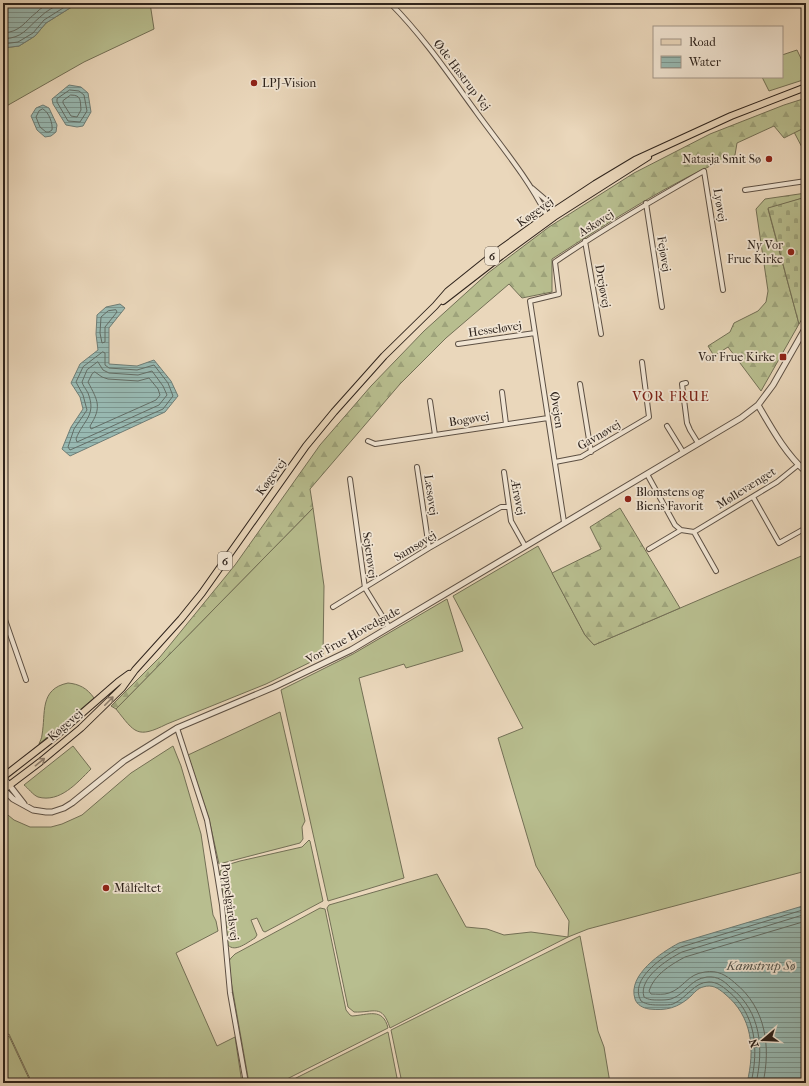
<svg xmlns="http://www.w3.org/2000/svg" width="809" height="1086" viewBox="0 0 809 1086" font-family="'IM FELL French Canon',serif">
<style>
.grass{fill:#b8be8f;stroke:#737056}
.forest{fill:url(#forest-firs);stroke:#737056}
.cemetery{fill:url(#cemetery-stones);stroke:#737056}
.water{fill:url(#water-rules);stroke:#6e7d76}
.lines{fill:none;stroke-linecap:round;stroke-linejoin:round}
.shore{stroke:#636e67;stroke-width:1}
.minor-casing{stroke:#5d5044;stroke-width:6}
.tertiary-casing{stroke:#5d5044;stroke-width:7}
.primary-casing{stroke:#2e231c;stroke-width:8}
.minor{stroke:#f1e5d3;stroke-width:4}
.tertiary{stroke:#f1e5d3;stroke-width:5}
.primary{stroke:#ead7bb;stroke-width:6}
.oneway{stroke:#8c7d6c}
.poi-dot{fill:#8f2418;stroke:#f1e5d3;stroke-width:1.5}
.labels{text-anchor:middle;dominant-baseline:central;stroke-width:3.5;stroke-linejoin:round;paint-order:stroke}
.shield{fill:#f1e5d3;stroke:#685d53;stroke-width:1}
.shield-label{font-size:11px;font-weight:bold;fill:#2e231c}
.street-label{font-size:12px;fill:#2e231c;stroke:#f1e5d3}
.poi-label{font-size:12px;fill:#2e231c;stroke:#f1e5d3;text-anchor:start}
.water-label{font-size:13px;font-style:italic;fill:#4e5049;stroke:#f1e5d3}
.quarter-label{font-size:14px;letter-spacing:1px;fill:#7a1f14;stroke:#f1e5d3}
</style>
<defs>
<pattern id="forest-firs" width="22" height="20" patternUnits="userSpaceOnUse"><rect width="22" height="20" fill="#b8be8f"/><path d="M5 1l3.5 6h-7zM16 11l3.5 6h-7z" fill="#9ea37b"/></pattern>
<pattern id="cemetery-stones" width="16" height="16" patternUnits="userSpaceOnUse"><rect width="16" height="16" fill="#b8be8f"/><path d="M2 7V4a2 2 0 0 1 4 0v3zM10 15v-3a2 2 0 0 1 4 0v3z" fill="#9ea37b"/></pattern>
<pattern id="water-rules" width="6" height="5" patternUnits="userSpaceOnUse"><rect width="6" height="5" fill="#98b9b2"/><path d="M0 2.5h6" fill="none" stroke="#7c9690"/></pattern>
</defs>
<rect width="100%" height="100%" fill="#ead7bb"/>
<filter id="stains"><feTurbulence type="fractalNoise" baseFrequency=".005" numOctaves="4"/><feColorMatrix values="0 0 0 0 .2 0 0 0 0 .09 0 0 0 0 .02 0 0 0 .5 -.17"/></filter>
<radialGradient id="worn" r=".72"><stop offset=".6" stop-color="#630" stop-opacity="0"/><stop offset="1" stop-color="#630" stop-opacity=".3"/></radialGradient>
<path class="grass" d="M78,3H150L154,29L84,62L3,108V48L19,46L35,36L46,23Z
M797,50L806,69V79L769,91L762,77H782V55Z
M806,127V155L794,132Z
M313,508L324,586L323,656L266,684L167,724C137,739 135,733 116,709Z
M538,546L585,635L594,645L806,554V871L588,929L568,937L390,1028C382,1003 374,1013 354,1012L348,1007L328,912L327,908L329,905L437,874L466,927L487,929L504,935L531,932L568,937L569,921L536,866L498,738L523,728L453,596Z
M447,599L463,651L406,668L404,664L359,678L404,878L328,901L281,690L353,654Z
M68,683C79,684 87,688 94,698L39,744C40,741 42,738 42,735C46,713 39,689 68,683Z
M280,712L305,821L302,827L303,839L300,843L219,864L209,819L188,755Z
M73,746L91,769C77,783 60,803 38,797C33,795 28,788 24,785Z
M173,746L181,766L201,834L213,915L216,921L218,931L176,953L217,1046L235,1037L242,1083H32L9,1034L3,1037V811L14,820L30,827H51L62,824L82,815L131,773Z
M309,840L310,841L323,901L265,932L263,931L257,918L251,920L257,935L255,938C248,942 235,953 228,945L220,871L230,864L240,861L302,847Z
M320,908L325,909L346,1010L350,1015L352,1016C368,1015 383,1007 388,1028L279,1083H249L231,981L229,961L231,958L235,954Z
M580,936L598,1031L604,1047L610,1083H402L391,1030Z
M388,1032L398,1083H286Z
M9,1036L31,1083H3V1039Z"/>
<path class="forest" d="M806,98V127L784,138L774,126L737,143L735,155C670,182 611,221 552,259V292L522,298L509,284L446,338L400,384L310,489L313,508L116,709L111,706L160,657L235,565L320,445L371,386L424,331L488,273L549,227L634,173L710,134L784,105Z
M806,193V197L768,209L799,324L761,391L728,347L714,356L708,346L730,332L734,323L758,311L766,302L768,291L756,209L765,199Z
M620,508L680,608L594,645L585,635L552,573L601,549L590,527Z"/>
<path class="cemetery" d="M806,197V312L799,324L768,208Z"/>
<path class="water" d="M3,3H78L46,23L35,36L19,46L3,48Z
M69,85L81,87L88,93L91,112L83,126L77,127L66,125L53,104L52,99Z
M43,105L49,108L57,125L56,132L51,136L45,137L37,130L31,116L36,108Z
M120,304L125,308L109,328V364L137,366L154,360L171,381L178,396L165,412L70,456L62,449L71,427L83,409L80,397L71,383L80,364L98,350L96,334L97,315L106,307Z
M806,905V1083H747C755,1050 753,1017 725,994C718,988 712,984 703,987C698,988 694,993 691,996C678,1008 666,1011 649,1009C643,1008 637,1005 635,999C627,975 662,952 679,943Z"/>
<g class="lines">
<path class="shore" d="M3,33C21,32 24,22 37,12C40,8 46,6 50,3
M3,39C23,38 26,29 40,17C46,11 54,7 61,3
M3,44L18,42L33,33L44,20L71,3
M70,90L79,91L84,95L87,111L80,122L68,121L57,102V99Z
M71,95C82,95 80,101 81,110L77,117L71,116L63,103V101Z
M43,109C49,112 53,124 52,130L49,132H46L40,127L36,117L39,111Z
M116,310L117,312L105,327V342L102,343L100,333L101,317L108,311Z
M103,352L105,353V365L109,368L137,370L154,365L168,383L173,396L163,409L70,450L68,447L74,429L87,410L83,395L76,382L83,367Z
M98,362L103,370L109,373L138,375L152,371L163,386L167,395L159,405L77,442L76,439C83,420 97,416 88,393C86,389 83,386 82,382L87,370Z
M95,372L102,377L108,379L138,381L149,378L158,389L160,395L156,400L91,429L90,426C102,407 98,401 88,382L92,374Z
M751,1083C759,1049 756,1014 728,991C722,986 717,982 709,982C694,982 687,998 673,1004C670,1005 665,1005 661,1005C653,1005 647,1005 641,1001C628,979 665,955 681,947L806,909
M756,1083C764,1049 761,1011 731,988C724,981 718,976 707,977C690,979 686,994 671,999C667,1000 663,1000 659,1000C653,1000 649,1000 644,997C638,978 668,959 682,952L806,914
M763,1083C771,1047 766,1008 735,983C726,975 718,970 705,972C687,974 684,988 669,993C664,995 657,994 651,994L649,991C654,975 670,965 685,957L806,921"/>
<g class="minor-casing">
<path id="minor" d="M390,3C423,36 450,76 477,113C501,146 528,178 546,214L549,216
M532,188L546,200L554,212
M745,190L806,181
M646,203L662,307
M585,241L601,334
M458,344L535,333
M686,383L682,384L687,423L690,430L698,443
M580,384L591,452
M502,392L506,424
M430,401L435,435
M667,426L683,452
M368,441L375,444L548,418
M555,462L581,457L649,417L642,362
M417,467L429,548
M504,472L511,521L525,546
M647,474L675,525L681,530L694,532L777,482L798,465
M350,479L365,588L389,627
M753,497L779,543L804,529
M564,522L530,301L559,294L555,262C603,229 653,200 704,171L723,290
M694,532L716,571
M649,549L681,530
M333,607L429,548L501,507H509
M3,614L26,680
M177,728L207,820L216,868L222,905L230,993L246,1083"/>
</g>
<g class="tertiary-casing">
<path id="tertiary" d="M758,405C772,429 785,453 806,472
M3,777L24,804
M3,789L13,799L33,810L46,812H52L64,808L72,803L124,761L177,728L274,687L351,650L741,418L758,405L773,385L806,327"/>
</g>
<g class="primary-casing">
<path id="primary" d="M443,301L501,256L554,217L648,157
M3,777L57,735L118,682L129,674
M3,790L40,762L81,728L122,688L135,670L181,619L202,593L306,446L334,412L384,356L435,306L448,291L498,251L548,215L595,184L635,160L731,116L806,87"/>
</g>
<use href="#minor" class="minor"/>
<use href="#tertiary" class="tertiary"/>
<use href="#primary" class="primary"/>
</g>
<defs><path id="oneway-shaft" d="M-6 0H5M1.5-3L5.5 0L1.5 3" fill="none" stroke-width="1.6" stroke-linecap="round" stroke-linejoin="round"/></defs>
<g class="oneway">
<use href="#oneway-shaft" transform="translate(109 701) rotate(-45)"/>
<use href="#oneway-shaft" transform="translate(40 762) rotate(-39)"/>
</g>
<g class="poi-dot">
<circle cx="254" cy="83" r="4"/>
<circle cx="769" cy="159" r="4"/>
<circle cx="791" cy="252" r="4"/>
<rect x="779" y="353" width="8" height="8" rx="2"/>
<circle cx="628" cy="499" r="4"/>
<circle cx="106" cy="888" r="4"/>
</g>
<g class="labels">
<g class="shield">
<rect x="485" y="247" width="14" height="18" rx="3"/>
<rect x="218" y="552" width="14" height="18" rx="3"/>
</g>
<g class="shield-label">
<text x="492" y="256">6</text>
<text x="225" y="561">6</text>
</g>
<g class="street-label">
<text transform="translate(462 75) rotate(53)">Øde Hastrup Vej</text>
<text transform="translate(720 205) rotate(81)">Lyøvej</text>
<text transform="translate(535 212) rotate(-35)">Køgevej</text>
<text transform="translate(596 223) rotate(-32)">Askøvej</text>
<text transform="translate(664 254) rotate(81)">Fejøvej</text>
<text transform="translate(603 286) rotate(80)">Drejøvej</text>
<text transform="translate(495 329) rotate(-8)">Hesseløvej</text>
<text transform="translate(557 410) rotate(81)">Øvejen</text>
<text transform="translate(469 419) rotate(-9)">Bogøvej</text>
<text transform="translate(599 435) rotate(-30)">Gavnøvej</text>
<text transform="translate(271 477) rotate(-54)">Køgevej</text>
<text transform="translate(746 488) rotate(-32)">Møllevænget</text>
<text transform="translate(431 495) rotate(82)">Læsøvej</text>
<text transform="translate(518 497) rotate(80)">Ærøvej</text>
<text transform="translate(415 546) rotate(-31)">Samsøvej</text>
<text transform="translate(370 555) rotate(82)">Sejerøvej</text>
<text transform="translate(353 635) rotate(-29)">Vor Frue Hovedgade</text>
<text transform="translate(65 725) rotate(-41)">Køgevej</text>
<text transform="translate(230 902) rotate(83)">Poppelgårdsvej</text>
</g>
<g class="poi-label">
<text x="262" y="83">LPJ-Vision</text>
<text x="761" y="159" text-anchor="end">Natasja Smit Sø</text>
<text x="783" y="245" text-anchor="end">Ny Vor<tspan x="783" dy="14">Frue Kirke</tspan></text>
<text x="775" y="357" text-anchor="end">Vor Frue Kirke</text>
<text x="636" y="492">Blomstens og<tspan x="636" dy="14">Biens Favorit</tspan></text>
<text x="114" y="888">Målfeltet</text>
</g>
<g class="water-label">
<text x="761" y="965">Kamstrup Sø</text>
</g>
<g class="quarter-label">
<text x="671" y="396">VOR FRUE</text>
</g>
</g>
<rect width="809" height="1086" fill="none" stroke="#ead7bb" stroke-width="16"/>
<rect x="4" y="4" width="801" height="1078" fill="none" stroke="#2e231c" stroke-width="2"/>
<rect x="8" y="8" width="793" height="1070" fill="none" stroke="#2e231c"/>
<rect x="653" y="26" width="130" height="52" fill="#f1e5d3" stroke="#a3978a"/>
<rect x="661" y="39" width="20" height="6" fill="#ead7bb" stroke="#a3978a"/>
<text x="689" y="46" font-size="12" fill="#2e231c">Road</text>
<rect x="661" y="56" width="20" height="12" fill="url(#water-rules)" stroke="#a3978a"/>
<text x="689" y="66" font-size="12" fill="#2e231c">Water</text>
<g transform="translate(763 1040) rotate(251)" stroke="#f1e5d3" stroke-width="3" paint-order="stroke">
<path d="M0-3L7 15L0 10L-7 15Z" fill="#2e231c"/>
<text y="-6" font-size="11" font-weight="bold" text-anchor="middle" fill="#2e231c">N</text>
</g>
<rect width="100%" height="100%" filter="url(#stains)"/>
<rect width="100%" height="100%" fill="url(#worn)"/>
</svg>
